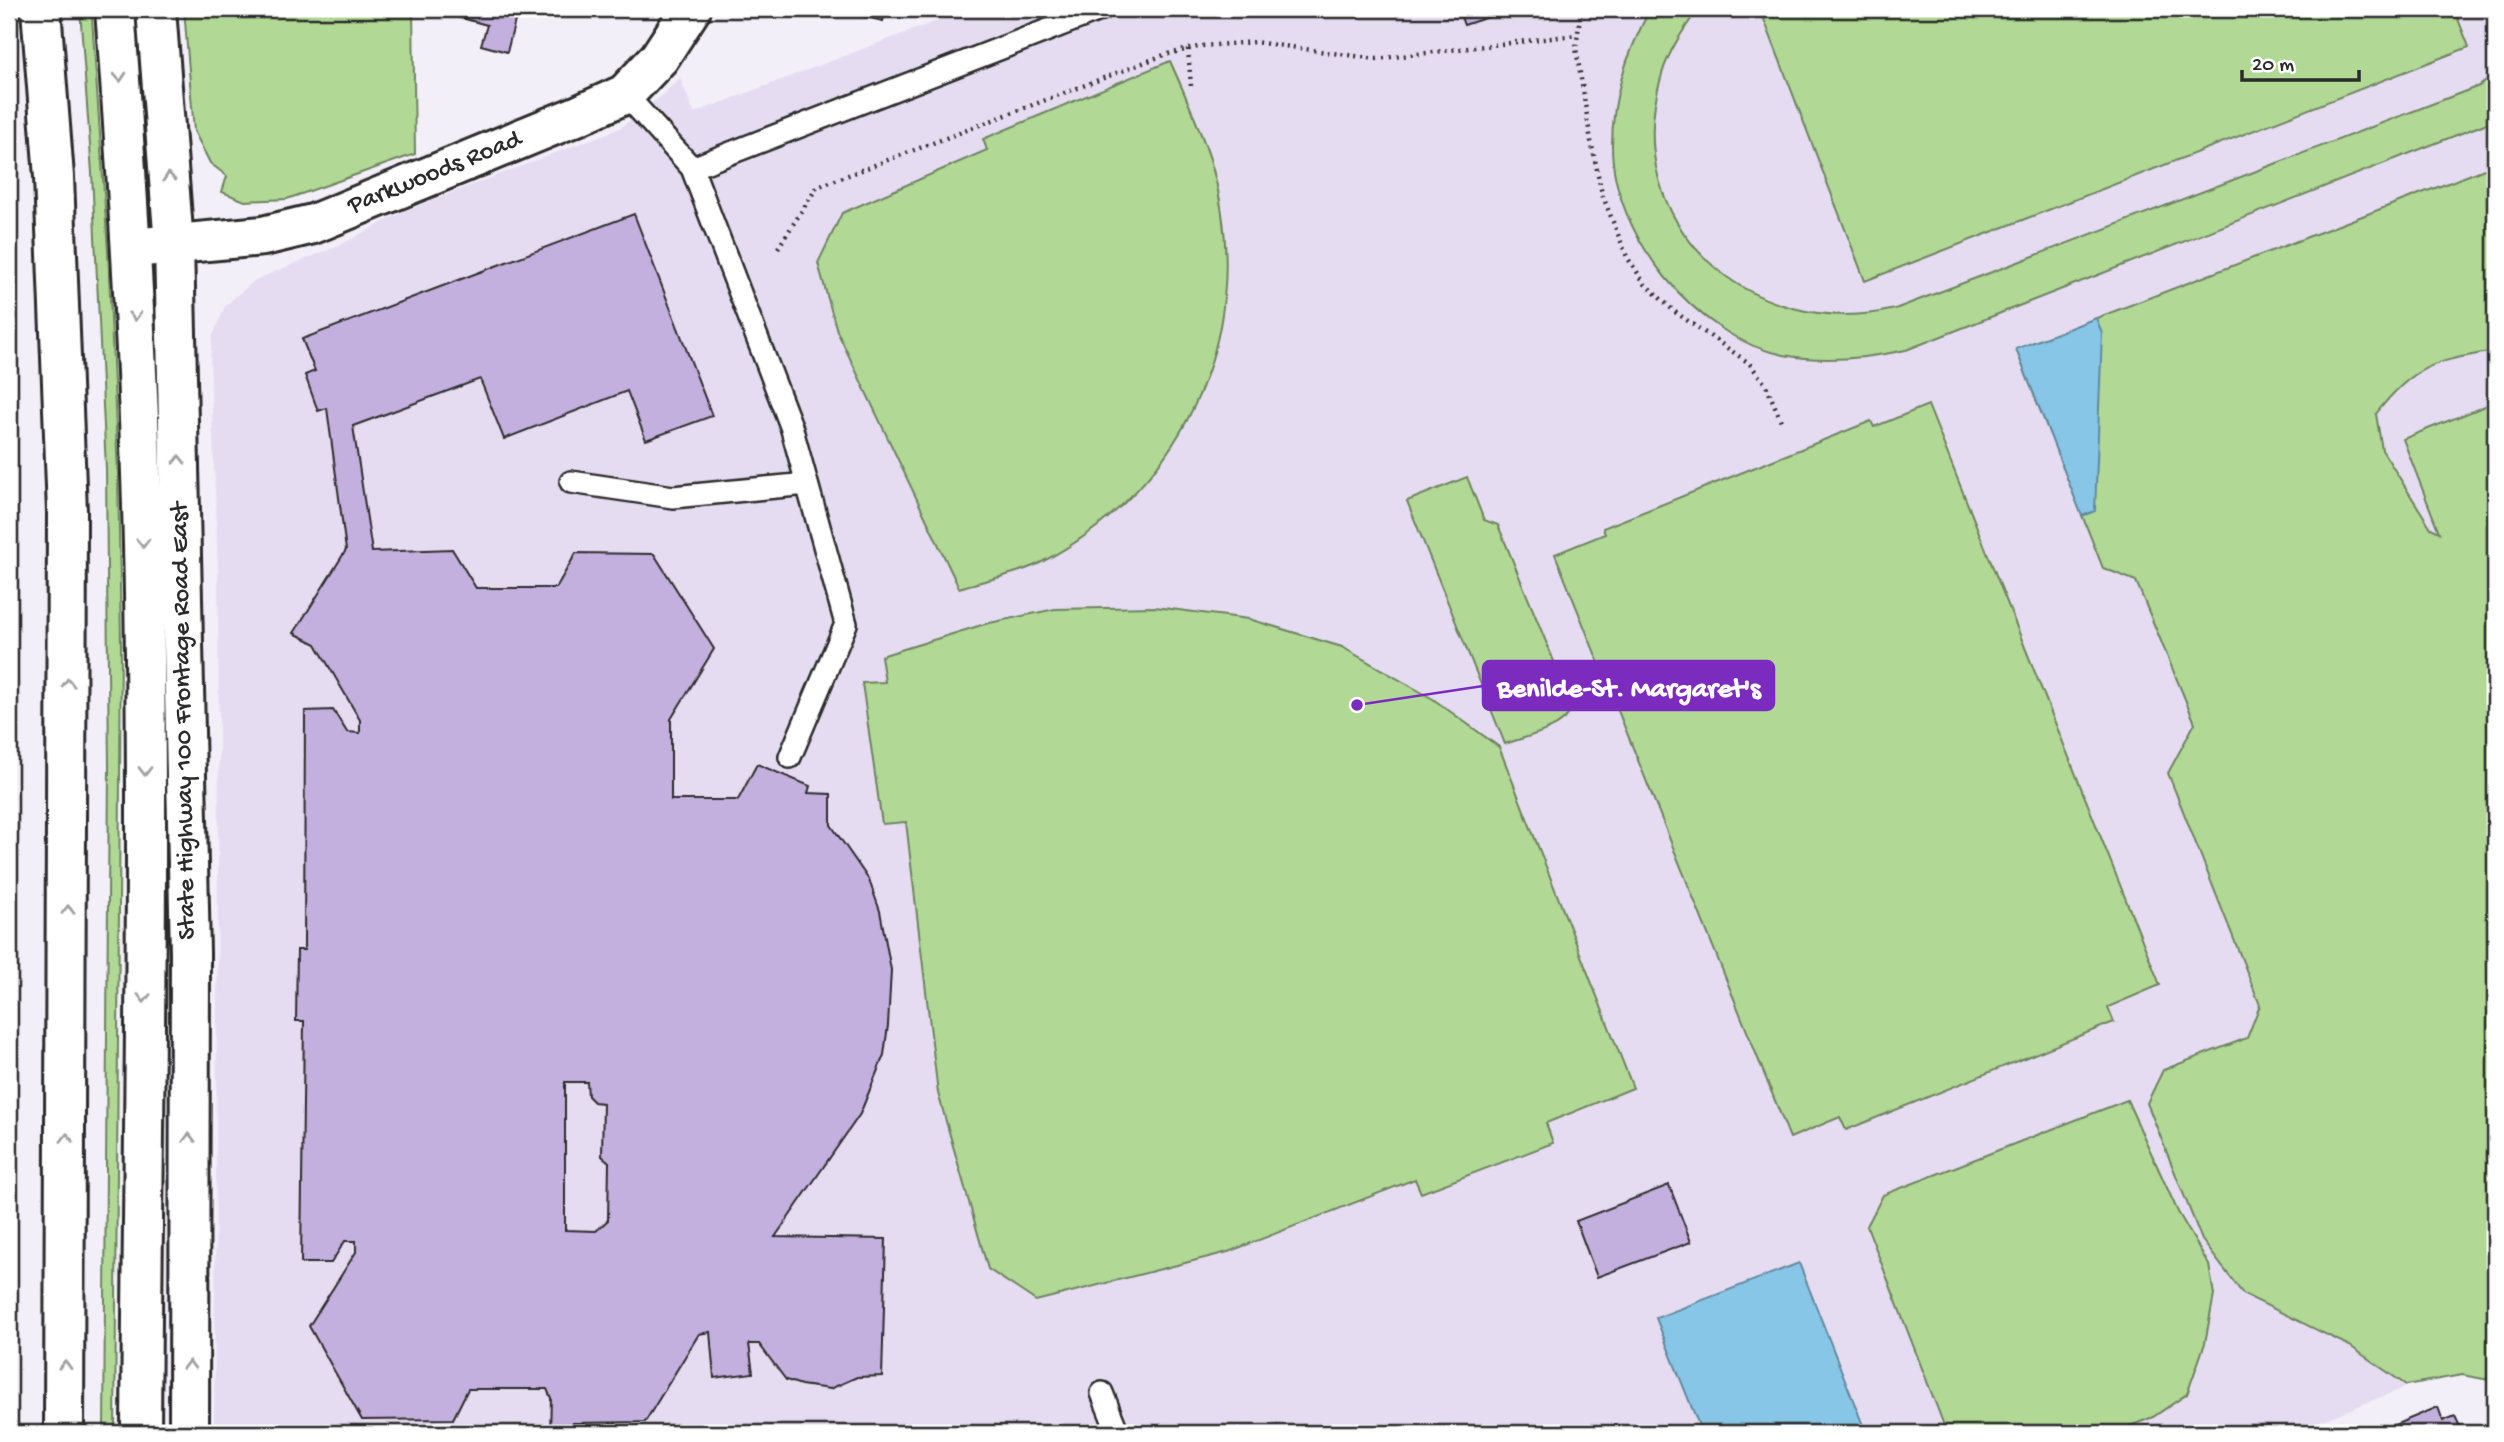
<svg xmlns="http://www.w3.org/2000/svg" width="2504" height="1442" viewBox="0 0 2504 1442" font-family="'Gochi Hand',sans-serif">
<style>
.built{fill:#e5dcf1}
.green{fill:#b1d995;stroke:#6e8260;stroke-width:2}
.water{fill:#87c6e7;stroke:#62889c;stroke-width:2}
.building{fill:#c4b0df;stroke:#2b2b2b;stroke-width:2;fill-rule:evenodd}
.lines{fill:none;stroke-linecap:round;stroke-linejoin:round}
.lane-casing{stroke:#2b2b2b;stroke-width:26}
.street-casing{stroke:#2b2b2b;stroke-width:44}
.secondary-casing{stroke:#2b2b2b;stroke-width:44}
.highway-casing{stroke:#2b2b2b;stroke-width:44}
.path{stroke:#2b2b2b;stroke-width:4.5;stroke-dasharray:2 5;stroke-linecap:butt}
.lane{stroke:#fff;stroke-width:21}
.street{stroke:#fff;stroke-width:38}
.secondary{stroke:#fff;stroke-width:38}
.highway{stroke:#fff;stroke-width:38}
.oneway{stroke:#a0a0a0}
.labels{text-anchor:middle;dominant-baseline:central;stroke-width:6;stroke-linejoin:round;paint-order:stroke}
.street-label{font-size:26px;fill:#2b2b2b;stroke:#fff}
.leader{fill:none;stroke:#7b2cbf;stroke-width:2.5}
.callout-dot{fill:#7b2cbf;stroke:#fff;stroke-width:2.5}
.callout{fill:#7b2cbf;stroke:#7b2cbf;stroke-width:2.5}
.callout-label{font-size:28px;text-anchor:middle;font-weight:bold;fill:#fff}
</style>
<rect width="100%" height="100%" fill="#f3eff9"/>
<filter id="ink" filterUnits="userSpaceOnUse"><feTurbulence type="fractalNoise" baseFrequency=".0143" numOctaves="2"/><feDisplacementMap in="SourceGraphic" scale="14" xChannelSelector="R" yChannelSelector="G"/><feConvolveMatrix kernelMatrix="1 2 1 2 8 2 1 2 1" color-interpolation-filters="sRGB"/></filter>
<g filter="url(#ink)">
<path class="built" d="M968,9H2495V402L2403,439L2495,670V1352L2290,1433H214L219,740L218,572L210,360L212,338L225,306L255,280L340,245L402,212L620,128L660,97L680,78L694,113Z"/>
<path class="green" d="M80,9H91L92,18L108,251L118,474L121,644L115,1433H104L109,768L106,469L92,173Z
M184,9H413L415,154L287,199L245,201L222,192L227,176L210,163L194,131Z
M1650,9H1698C1684,29 1669,50 1662,74C1616,223 1750,343 1895,309L2479,86L2495,75V120L1906,350C1868,358 1823,363 1784,355C1697,339 1612,234 1612,146C1612,95 1627,54 1650,9Z
M1774,9H2454L2469,47L1865,281L1762,14Z
M1170,61C1184,92 1199,126 1210,159C1259,322 1191,485 1040,563C1016,575 985,580 959,588L837,331L818,263L842,213L987,150L983,139Z
M2495,165V351C2436,361 2414,364 2376,414L2382,450L2431,528L2439,532L2403,439L2495,402V1381L2462,1375L2406,1385L2350,1346L2243,1294L2202,1240L2147,1103L2163,1070L2247,1038L2260,1005L2168,773L2195,723L2136,581L2103,568L2016,349Z
M1928,405L2160,985L2108,1007L2114,1022L1846,1130L1840,1117L1790,1138L1555,554L1605,534L1603,528L1871,421L1874,427Z
M1467,477L1484,520L1498,525L1572,705C1568,730 1526,736 1505,744L1407,501Z
M1155,607L1249,619L1342,647L1433,699L1499,747L1633,1088L1546,1123L1553,1143L1421,1193L1415,1179L1228,1252L1036,1301L988,1269L938,1093L906,822L882,824L862,683L885,682L881,656L985,624L1055,609Z
M2127,1100L2178,1212L2209,1265L2214,1295L2205,1343L2187,1394L2153,1417L2112,1433H1947L1867,1226L1883,1195Z"/>
<path class="water" d="M2096,318L2102,333L2095,511L2082,516L2016,349Z
M1799,1263L1866,1433H1702L1656,1318Z"/>
<path class="building" d="M461,9H518L507,52L481,45L487,25L458,17Z
M833,9H886L883,21Z
M1458,9H1513L1464,25Z
M634,214L712,416L646,440L627,391L504,439L480,379L353,426L372,552L452,549L476,588H556L576,553L654,554L714,649L671,719V800H738L757,764L810,786L808,793L831,794V825L869,880L880,911L891,970L888,1025L884,1055L860,1114L775,1237L886,1239L882,1376L857,1377L830,1389L801,1385L786,1380L759,1344H749L753,1373L714,1378L710,1332L699,1334L645,1422L573,1423V1433H550L551,1398L547,1389H468L453,1419L362,1420L309,1326L356,1252V1241H345L331,1263H301L304,1021H296L297,950H304L305,711L333,710L347,732L360,733V720L316,644L294,633L346,550L327,408L318,411L305,375L315,371L302,339ZM565,1082H587L588,1096L594,1102L603,1103L602,1156L609,1162L608,1220L596,1231L565,1230Z
M1669,1185L1691,1242L1597,1277L1576,1221Z
M2438,1407L2443,1421L2455,1416L2463,1433H2375Z"/>
<g class="lines">
<g class="lane-casing">
<path id="lane" d="M625,94L692,168L791,426L846,624L790,757
M692,168L1102,9
M571,482L673,497L807,484
M1102,1393L1118,1433"/>
</g>
<g class="street-casing">
<path id="street" d="M132,248L263,236L313,224L579,115L625,94L659,58L691,9"/>
</g>
<g class="secondary-casing">
<path id="secondary" d="M115,9C128,187 139,366 143,545C150,841 143,1137 141,1433
M156,9L174,245L190,953L189,1433"/>
</g>
<g class="highway-casing">
<path id="highway" d="M41,9L54,177L67,512L64,1433"/>
</g>
<path class="path" d="M1581,9L1576,48L1591,141L1602,194L1627,257L1645,284L1675,312L1749,363L1766,385L1781,421
M1188,49L1191,86
M778,248L817,187L1164,55L1202,46L1255,42L1376,59L1576,35"/>
<use href="#lane" class="lane"/>
<use href="#street" class="street"/>
<use href="#secondary" class="secondary"/>
<use href="#highway" class="highway"/>
</g>
<defs><path id="oneway-chevron" d="M-2-3.5L2.5 0L-2 3.5" fill="none" stroke-width="1.6" stroke-linecap="round" stroke-linejoin="round" transform="scale(1.75)"/></defs>
<g class="oneway">
<use href="#oneway-chevron" transform="translate(120 77) rotate(86)"/>
<use href="#oneway-chevron" transform="translate(169 177) rotate(-94)"/>
<use href="#oneway-chevron" transform="translate(135 316) rotate(88)"/>
<use href="#oneway-chevron" transform="translate(179 460) rotate(-91)"/>
<use href="#oneway-chevron" transform="translate(143 543) rotate(89)"/>
<use href="#oneway-chevron" transform="translate(68 683) rotate(-90)"/>
<use href="#oneway-chevron" transform="translate(145 771) rotate(90)"/>
<use href="#oneway-chevron" transform="translate(68 910) rotate(-90)"/>
<use href="#oneway-chevron" transform="translate(144 998) rotate(90)"/>
<use href="#oneway-chevron" transform="translate(67 1138) rotate(-90)"/>
<use href="#oneway-chevron" transform="translate(189 1138) rotate(-90)"/>
<use href="#oneway-chevron" transform="translate(65 1365) rotate(-89)"/>
<use href="#oneway-chevron" transform="translate(189 1365) rotate(-90)"/>
</g>
</g>
<g class="labels">
<g class="street-label">
<text transform="translate(435 174) rotate(-22)">Parkwoods Road</text>
<text transform="translate(185 721) rotate(-91)">State Highway 100 Frontage Road East</text>
</g>
</g>
<path class="leader" d="M1357 705L1483 686"/>
<circle class="callout-dot" cx="1357" cy="705" r="7"/>
<rect class="callout" x="1483" y="661" width="291" height="49" rx="7"/>
<g class="callout-label">
<text x="1629" y="696">Benilde-St. Margaret's</text>
</g>
<rect width="2504" height="1442" fill="none" stroke="#fff" stroke-width="35"/>
<rect x="18" y="18" width="2469" height="1407" fill="none" stroke="#2b2b2b" stroke-width="2.5" filter="url(#ink)"/>
<path d="M2242 70v10h117v-10" fill="none" stroke="#2b2b2b" stroke-width="3.5"/>
<text x="2252" y="70" font-size="21" fill="#2b2b2b" stroke="#ffffff" stroke-width="5" paint-order="stroke">20 m</text>
</svg>
